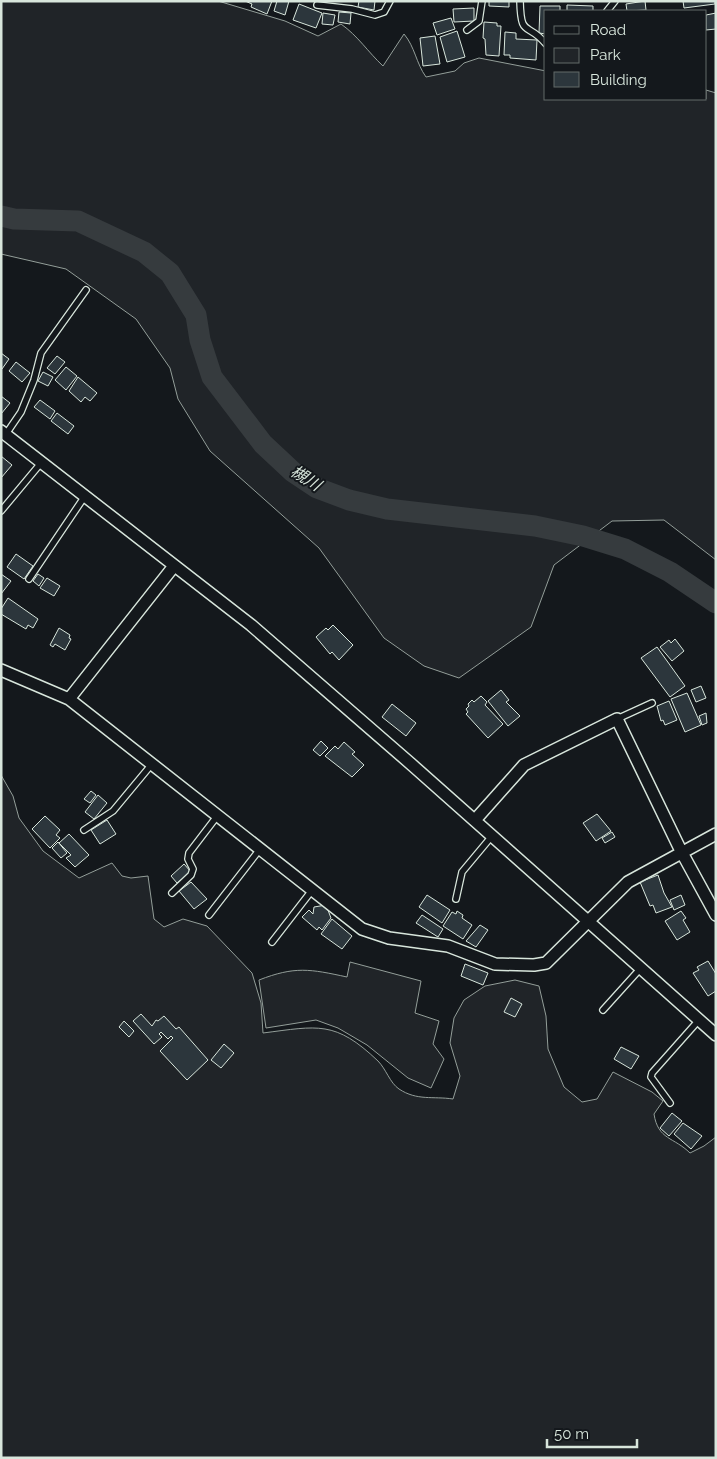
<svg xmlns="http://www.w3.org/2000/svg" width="717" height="1459" viewBox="0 0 717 1459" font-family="Raleway,'Noto Sans JP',sans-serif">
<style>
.green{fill:#202428;stroke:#939e99}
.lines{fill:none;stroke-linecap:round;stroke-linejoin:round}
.river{stroke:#363b3e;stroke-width:21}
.building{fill:#2c363c;stroke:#d8e6dc}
.service-casing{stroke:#d8e6dc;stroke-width:8}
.minor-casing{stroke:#d8e6dc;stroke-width:14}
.service{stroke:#14181c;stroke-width:5.5}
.minor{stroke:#14181c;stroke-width:11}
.labels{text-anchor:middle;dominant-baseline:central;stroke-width:4;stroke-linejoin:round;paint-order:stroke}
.water-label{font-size:16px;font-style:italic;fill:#d8e6dc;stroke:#14181c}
</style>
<rect width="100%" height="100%" fill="#14181c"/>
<path class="green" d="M1,1H218L285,21L318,36L341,24C358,36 368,52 383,66L404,34C415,47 416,63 426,77L455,71L464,63L479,58L546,71V99H706V90L716,93V560L664,520L612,521L554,565L531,627L459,678L424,666L384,638L319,548L210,451L178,399L170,368L136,319L66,269L1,254Z
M1,775L13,796L19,818L43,851L79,878L112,863L122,876L131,878L148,876L154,919L164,927L183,919L207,926L252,973L261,1003L263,1033C318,1026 335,1020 378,1061C386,1069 390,1083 399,1089C417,1101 433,1096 453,1099L460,1076L450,1043L454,1018L464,1000L485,986L515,980L539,986L546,1016L548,1049L564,1087L582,1102L597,1099L613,1072L652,1092L663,1101L654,1114C658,1140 674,1137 690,1153L704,1146L716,1137V1458H1Z
M350,962L421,981L415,1013L439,1021L433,1044L444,1059L431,1088L408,1078L367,1045L338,1028L316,1020L266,1028L259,980C295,966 310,969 347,977Z"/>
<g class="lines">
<path class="river" d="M1,216L14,219L78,221L144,252L170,273L196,315L200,340L212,377L263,444L293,472L317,488L349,500L387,509L535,526L583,536L625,549L670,572L716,603"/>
</g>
<path class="building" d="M245,1H272L267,14L251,7L252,4Z
M277,1H289L285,15L274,11Z
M359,1H375L374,10L358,7Z
M489,1H509V7L489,6Z
M645,1L646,10L627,11L626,4Z
M683,1H715V4L684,8Z
M299,4L322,13L316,28L293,20Z
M567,5L593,6V11H567Z
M540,6H560V11H546V34L539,33Z
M474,8V21L454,22L453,9Z
M339,12L351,13L350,24L338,22Z
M323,13L335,15L333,25L322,24Z
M716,13V29L706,30V15Z
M451,18L455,29L437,35L433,23Z
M484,22L497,23V26H501L499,56L486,55L485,39L483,38Z
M457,31L465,57L447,62L440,37Z
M505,32L516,33V39L537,40L536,60L510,58V55H504Z
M435,36L440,64L423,66L420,38Z
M1,353L9,359L2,369L1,368Z
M57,356L65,362L55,374L47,368Z
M16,362L30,373L22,382L9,371Z
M66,367L77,376L66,390L55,380Z
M43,372L53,377L48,386L38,381Z
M78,377L97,393L90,401L85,397L81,402L69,391Z
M1,396L10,403L1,414Z
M40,400L55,411L50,419L34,407Z
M57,413L74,426L68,434L51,421Z
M1,456L12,465L1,478Z
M16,554L33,566L24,579L7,567Z
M1,574L11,581L1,594Z
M38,574L44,578L39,586L33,581Z
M47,578L60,586L54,596L40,588Z
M8,598L38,619L33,628L28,625L26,629L1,614V609Z
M333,625L353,645L339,660L332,652L330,654L316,637L326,628L328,630Z
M59,628L70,635L69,638L71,639L65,650L55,644L53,647L50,645Z
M675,639L684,651L672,661L660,647L669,640L671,643Z
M657,647L685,686L670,697L641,658Z
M701,686L706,698L696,702L691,690Z
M501,690L509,700L506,702L520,716L508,726L488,701Z
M687,693L701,725L685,732L671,699Z
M481,696L487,702L485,705L503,724L488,738L466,714L468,712L466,709L469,706L468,704L472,700L474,702Z
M669,701L677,720L665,725L663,720L661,721L657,706Z
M392,704L416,723L406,736L382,717Z
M706,713L707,723L702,725L699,716Z
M321,741L328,748L320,756L313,750Z
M344,742L355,752L352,754L364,765L352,777L325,756L335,746L338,749Z
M91,791L96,795L90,803L84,799Z
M98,795L107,803L94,819L85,812Z
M597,814L611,831L596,841L583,823Z
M45,816L60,830L56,835L60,838L50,848L32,829Z
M107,820L116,834L100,844L91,830Z
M612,832L615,837L605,843L602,838Z
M69,834L89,855L75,867L66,858L71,855L59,843Z
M58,842L67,853L61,858L52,848Z
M184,864L191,872L177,883L171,876Z
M658,875L664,893L672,907L656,913L653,905L650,906L640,882Z
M191,882L207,899L194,909L179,891Z
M427,895L450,910L442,923L419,907Z
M681,895L685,905L674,910L670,900Z
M326,905L331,918L322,930L319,927L317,930L302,917L309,910L313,914L314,907Z
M457,911L463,915L462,918L472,925L463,939L443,926L452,912L456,914Z
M681,911L686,918L683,920L690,932L677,940L665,921Z
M422,915L443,929L438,937L416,923Z
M332,919L352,936L342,949L321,934Z
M480,925L488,930L476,947L466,941Z
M708,961L716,974V991L708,996L693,973L699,970L697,967Z
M465,964L488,973L483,985L461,976Z
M511,998L522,1004L515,1017L504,1012Z
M141,1014L152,1026L156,1020L158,1021L164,1016L176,1029L179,1027L208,1060L187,1080L160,1051L173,1038L171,1036L168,1039L161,1032L159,1034L162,1037L154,1044L133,1021Z
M124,1021L134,1031L129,1037L119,1027Z
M224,1044L234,1053L221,1068L211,1060Z
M621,1047L639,1056L631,1069L614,1059Z
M672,1113L682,1121L669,1136L660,1128Z
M683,1123L702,1136L691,1149L674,1134Z"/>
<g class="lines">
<g class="service-casing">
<path id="service" d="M520,1C521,39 527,21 546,44
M317,5L352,9L375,15L384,12L390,1
M607,11L615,1
M467,30L479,21L482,1
M6,434L21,412L34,380L41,353L86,290
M1,511L41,463
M29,579L85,496
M617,719L652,703
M84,830L113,811L152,764
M172,893L191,875L193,869L188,859L189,853L218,815
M456,899L462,872L492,836
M209,915L260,849
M272,942L313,889
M603,1010L640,969
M670,1103L651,1077L652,1073L699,1020"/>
</g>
<g class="minor-casing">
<path id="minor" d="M1,431L251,625L411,764L716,1035
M1,670L69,699L362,929L389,938L448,946L495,964L534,965L546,963L628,882L716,834
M69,699L174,566
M475,820L524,765L617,719L681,851L716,915"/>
</g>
<use href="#service" class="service"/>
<use href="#minor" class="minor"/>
</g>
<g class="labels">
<g class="water-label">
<text transform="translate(306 478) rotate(32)">槻川</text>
</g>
</g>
<rect width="717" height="1459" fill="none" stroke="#d8e6dc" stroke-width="5"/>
<rect x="544" y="10" width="162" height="90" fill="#14181c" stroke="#626a69"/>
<rect x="554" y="26" width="25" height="8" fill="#14181c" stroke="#626a69"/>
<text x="590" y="35" font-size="15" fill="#d8e6dc">Road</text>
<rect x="554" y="48" width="25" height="15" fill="#202428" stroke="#626a69"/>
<text x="590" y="60" font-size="15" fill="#d8e6dc">Park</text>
<rect x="554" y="72" width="25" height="15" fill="#2c363c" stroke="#626a69"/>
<text x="590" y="85" font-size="15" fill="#d8e6dc">Building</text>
<path d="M547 1439v8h90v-8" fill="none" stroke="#d8e6dc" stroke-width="2.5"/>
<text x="554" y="1439" font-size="15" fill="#d8e6dc" stroke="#14181c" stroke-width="4" paint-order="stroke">50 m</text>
</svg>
